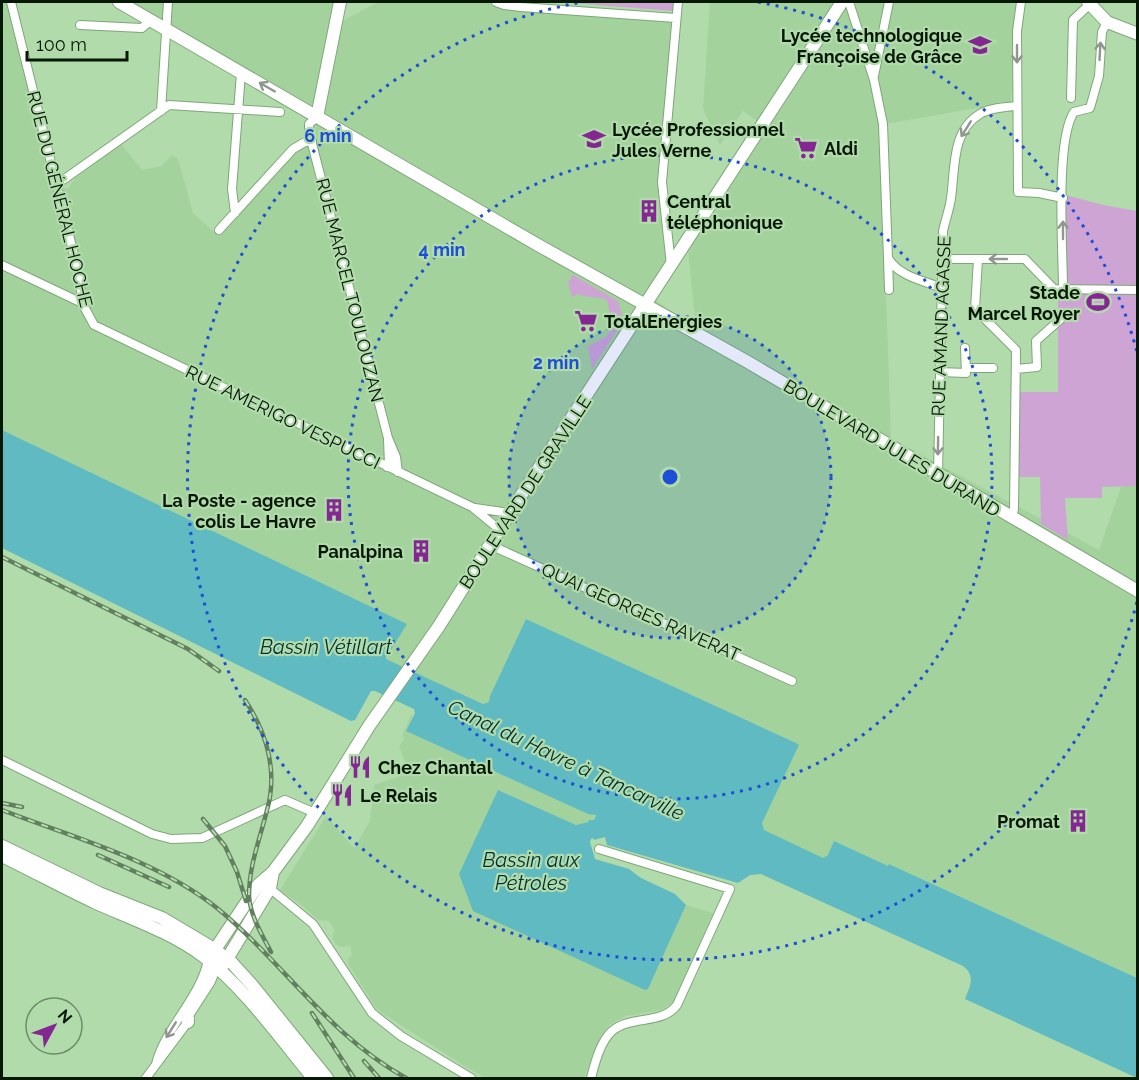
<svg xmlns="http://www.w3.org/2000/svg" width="1139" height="1080" viewBox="0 0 1139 1080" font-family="Raleway,sans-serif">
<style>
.built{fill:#a3d29d}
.green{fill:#cea4d5}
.water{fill:#5fbac1}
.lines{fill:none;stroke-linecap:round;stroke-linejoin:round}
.street-casing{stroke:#7ea779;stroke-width:10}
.secondary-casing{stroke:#7ea779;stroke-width:14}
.street{stroke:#fff;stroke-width:8}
.secondary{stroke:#fff;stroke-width:12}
.rail-casing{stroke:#62805f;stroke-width:4.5}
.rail{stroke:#b1dbab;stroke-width:2;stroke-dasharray:7;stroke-linecap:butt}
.oneway{stroke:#90978f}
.ring{fill:none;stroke:#1d4ed8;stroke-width:3;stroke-dasharray:3 6}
.labels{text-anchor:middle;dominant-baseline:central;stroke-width:4.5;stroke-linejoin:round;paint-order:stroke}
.poi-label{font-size:18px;font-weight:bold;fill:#081807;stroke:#b1dbab;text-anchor:start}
.street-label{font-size:18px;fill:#081807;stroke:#b1dbab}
.water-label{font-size:20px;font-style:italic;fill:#023033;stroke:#b1dbab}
.centre{fill:#1d4ed8;stroke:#b1dbab;stroke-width:3}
.ring-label{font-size:18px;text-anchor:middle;font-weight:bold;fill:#1d4ed8;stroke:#b1dbab;stroke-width:4.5;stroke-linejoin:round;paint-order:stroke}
</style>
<rect width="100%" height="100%" fill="#b1dbab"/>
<path class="built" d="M2,2H11L56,185L68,189L76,177L121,144L142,170L162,166L172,155L178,159L193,213L216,234L305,142L317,117L119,2H335L331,27L378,2H520L672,14L659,186L666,249L665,266L647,294L696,328L688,250L764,126L743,111L720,145L703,109L710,2H1017L1011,102L880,125L891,439L1099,550L1137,441V978L890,864L888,866L834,841L828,856L823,858L765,831L762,827V823L799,745L796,743L526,619L490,696L489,702L483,704L386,659V655L389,653L407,624L2,430Z
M411,715L413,716L406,731L588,814H595L594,820L576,825L498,790L645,990L648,989L686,905L713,913L675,1001L661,1010L626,1016L609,1025L601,1035L584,1078H486L466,1067L382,1013L374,1005L349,965L348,959L352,955L350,946L341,947L337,945L333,940V933L335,931L329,921L318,920L303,906L280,890L326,816L354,848L370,821L374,785L409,773L399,746L405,738L402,736Z"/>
<path class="green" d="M561,2H674L673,11Z
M1058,193L1103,205L1137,211V486L1102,487V498H1065L1068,540L1041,524L1040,477H1019V392H1058Z
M573,275L618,301L623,321L592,369L588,346L606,337L613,328L607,300C597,295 587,299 578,294L572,297L568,282Z"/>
<path class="water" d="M2,430L407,624L389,653L386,655V659L483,704L489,702L490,696L526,619L796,743L799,745L762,823L764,830L823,858L828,855L834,841L888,866L889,864L1137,978V1078L965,999C970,986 976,976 963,966L761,874L750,875L738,883L607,845L605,837L594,840L593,838L591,839L590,842L595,859L629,869L641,878L675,894L686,905L648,989L645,990L473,911L459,874L498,790L576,825L588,822L589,820H594L596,815L588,814L406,731L415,713L414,709L375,691H371L355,720L351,721L2,548Z"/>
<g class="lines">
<g class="street-casing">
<path id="street" d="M11,2L76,263L80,281L82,303L94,325L472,507L500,530
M496,2L504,5L521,7L676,18
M849,2L874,80L883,124L888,258C898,276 924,281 942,288
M1021,2L1017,31L1018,192L1039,193L1063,198
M80,25L142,28L151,20
M874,76L889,2
M1071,98L1073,20L1090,4
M161,111L168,2
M317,117L309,124V132L388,438L396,457L398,472
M56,185L169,105L280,112
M235,213L232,189L241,73
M219,230L293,149L305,142L312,141
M888,258L889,290
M942,259H1025L1054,289L1138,290
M978,259L975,309L1016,350L1014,509L1012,518
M2,265L82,303
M671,265L662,182L678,2
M1063,289C1063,251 1055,140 1074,112L1090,108L1099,76L1102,32L1107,22
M966,368H993
M1016,369L1037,367L1036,341L1064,316
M940,372L966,373L965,348
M387,467L389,464L388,439
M938,475L943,231C945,222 948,213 950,204C956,175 949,132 980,114C990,108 1005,107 1017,106
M475,508L510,513
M490,545L792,681
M2,760L152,834L171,839L202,838L285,800L315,813
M267,886L313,924L372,1013L401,1036L471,1078
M156,1064C166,1026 200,999 208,960
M146,1078L190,1019
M591,1078C595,1063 600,1042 612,1031C631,1015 662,1025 677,1005L730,889L599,849"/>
</g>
<g class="secondary-casing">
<path id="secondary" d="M119,2L538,245L746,361L1138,591
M1088,2L1107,22L1138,34
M317,117L340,2
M2,846L99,893L162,918L214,949L232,963L252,985L327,1078
M2,856C33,871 64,888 96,903C132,919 171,932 203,956C243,986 281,1039 313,1078
M208,960L258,885L273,872L307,826L369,726L439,626L520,497L842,2
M224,964L270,888L273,872
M188,1022L187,1015L209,981L217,960"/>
</g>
<use href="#street" class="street"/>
<use href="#secondary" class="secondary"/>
<g class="rail-casing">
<path id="rail" d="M2,557L188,649L219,671
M245,700C267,733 278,772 267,810C260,839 249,865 249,896C250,915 262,935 271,952
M2,803L22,807
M2,810C74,838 155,859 217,908C285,964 327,1034 406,1078
M203,819L225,846L237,872L246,901
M98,855L169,887
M312,1013L354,1078
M364,1061L379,1078"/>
</g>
<use href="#rail" class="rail"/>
</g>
<defs><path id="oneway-shaft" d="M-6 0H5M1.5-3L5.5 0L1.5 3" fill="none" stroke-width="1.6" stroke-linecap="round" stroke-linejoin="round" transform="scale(1.5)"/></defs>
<g class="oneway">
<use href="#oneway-shaft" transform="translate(1100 51) rotate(-87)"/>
<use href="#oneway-shaft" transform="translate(1017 54) rotate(90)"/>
<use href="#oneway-shaft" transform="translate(267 87) rotate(-150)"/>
<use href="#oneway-shaft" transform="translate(966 129) rotate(122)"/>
<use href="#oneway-shaft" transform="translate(1063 230) rotate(-90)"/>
<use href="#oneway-shaft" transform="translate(998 259) rotate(180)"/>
<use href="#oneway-shaft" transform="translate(938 446) rotate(91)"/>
<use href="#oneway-shaft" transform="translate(171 1030) rotate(122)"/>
</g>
<circle cx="670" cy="477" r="161" fill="#1d4ed8" fill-opacity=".12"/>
<g class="ring">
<circle cx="670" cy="477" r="161"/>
<circle cx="670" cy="477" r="322"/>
<path d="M1137 602A483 483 0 1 1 582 2M758 2A483 483 0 0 1 1137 352"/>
</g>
<defs>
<g id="school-bare" transform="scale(1.8)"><path d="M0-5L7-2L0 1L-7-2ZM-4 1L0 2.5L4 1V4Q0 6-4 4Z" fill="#842793" stroke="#b1dbab" stroke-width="2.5" paint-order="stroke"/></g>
<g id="supermarket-bare" transform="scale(1.8)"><path d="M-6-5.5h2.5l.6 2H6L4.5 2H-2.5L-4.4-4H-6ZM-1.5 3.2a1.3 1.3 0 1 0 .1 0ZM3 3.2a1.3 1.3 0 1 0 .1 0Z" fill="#842793" stroke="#b1dbab" stroke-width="2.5" paint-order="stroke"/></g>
<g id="building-bare" transform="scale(1.8)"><path d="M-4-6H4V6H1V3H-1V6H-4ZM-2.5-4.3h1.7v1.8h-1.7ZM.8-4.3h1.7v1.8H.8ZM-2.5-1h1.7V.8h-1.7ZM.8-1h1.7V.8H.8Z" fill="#842793" stroke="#b1dbab" stroke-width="2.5" paint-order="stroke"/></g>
<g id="stadium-bare" transform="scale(1.8)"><path d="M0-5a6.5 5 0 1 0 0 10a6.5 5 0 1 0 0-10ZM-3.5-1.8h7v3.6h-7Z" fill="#842793" stroke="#b1dbab" stroke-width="2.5" paint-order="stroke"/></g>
<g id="restaurant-bare" transform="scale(1.8)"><path d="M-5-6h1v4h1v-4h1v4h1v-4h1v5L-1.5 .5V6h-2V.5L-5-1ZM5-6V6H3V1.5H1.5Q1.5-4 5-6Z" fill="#842793" stroke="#b1dbab" stroke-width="2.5" paint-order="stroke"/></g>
</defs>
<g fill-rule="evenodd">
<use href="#school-bare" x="980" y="45"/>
<use href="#school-bare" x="594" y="139"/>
<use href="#supermarket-bare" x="806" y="148"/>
<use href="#building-bare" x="649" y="211"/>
<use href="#stadium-bare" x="1098" y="302"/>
<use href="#supermarket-bare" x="586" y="321"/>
<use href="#building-bare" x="334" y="510"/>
<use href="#building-bare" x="421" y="551"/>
<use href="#restaurant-bare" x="360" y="767"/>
<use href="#restaurant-bare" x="342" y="795"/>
<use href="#building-bare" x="1078" y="821"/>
</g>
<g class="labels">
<g class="poi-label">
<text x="962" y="35" text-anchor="end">Lycée technologique<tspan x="962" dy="21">Françoise de Grâce</tspan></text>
<text x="612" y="129">Lycée Professionnel<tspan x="612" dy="21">Jules Verne</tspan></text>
<text x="824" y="148">Aldi</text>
<text x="667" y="201">Central<tspan x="667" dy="21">téléphonique</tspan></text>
<text x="1080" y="292" text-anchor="end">Stade<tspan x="1080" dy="21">Marcel Royer</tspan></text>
<text x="604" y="321">TotalEnergies</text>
<text x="316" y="500" text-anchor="end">La Poste - agence<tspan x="316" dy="21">colis Le Havre</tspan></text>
<text x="403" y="551" text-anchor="end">Panalpina</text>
<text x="378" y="767">Chez Chantal</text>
<text x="360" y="795">Le Relais</text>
<text x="1060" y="821" text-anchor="end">Promat</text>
</g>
<g class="street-label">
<text transform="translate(60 199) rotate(76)">RUE DU GÉNÉRAL HOCHE</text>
<text transform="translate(350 290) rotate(76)">RUE MARCEL TOULOUZAN</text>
<text transform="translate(941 326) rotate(-88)">RUE AMAND AGASSE</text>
<text transform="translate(283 417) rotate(26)">RUE AMERIGO VESPUCCI</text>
<text transform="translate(892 448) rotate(31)">BOULEVARD JULES DURAND</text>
<text transform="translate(525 492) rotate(-57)">BOULEVARD DE GRAVILLE</text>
<text transform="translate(641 612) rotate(24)">QUAI GEORGES RAVERAT</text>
</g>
<g class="water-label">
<text x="326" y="647">Bassin Vétillart</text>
<text transform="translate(566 760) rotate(25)">Canal du Havre à Tancarville</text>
<text x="531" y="860">Bassin aux<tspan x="531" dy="23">Pétroles</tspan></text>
</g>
</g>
<circle cx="670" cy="477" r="9" class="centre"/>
<g class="ring-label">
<text x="328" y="142">6 min</text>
<text x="442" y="256">4 min</text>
<text x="556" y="369">2 min</text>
</g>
<rect width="1139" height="1080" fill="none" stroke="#081807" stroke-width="6"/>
<g transform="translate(54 1026) rotate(49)"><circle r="28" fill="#b1dbab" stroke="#6d8d69" stroke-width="1.5"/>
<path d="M0-4.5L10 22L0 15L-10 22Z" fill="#842793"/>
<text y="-9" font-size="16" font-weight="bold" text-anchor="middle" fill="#081807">N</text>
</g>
<path d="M27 51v9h100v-9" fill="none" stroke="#081807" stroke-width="3"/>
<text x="36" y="51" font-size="18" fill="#081807" stroke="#b1dbab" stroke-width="4.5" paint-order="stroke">100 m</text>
</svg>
